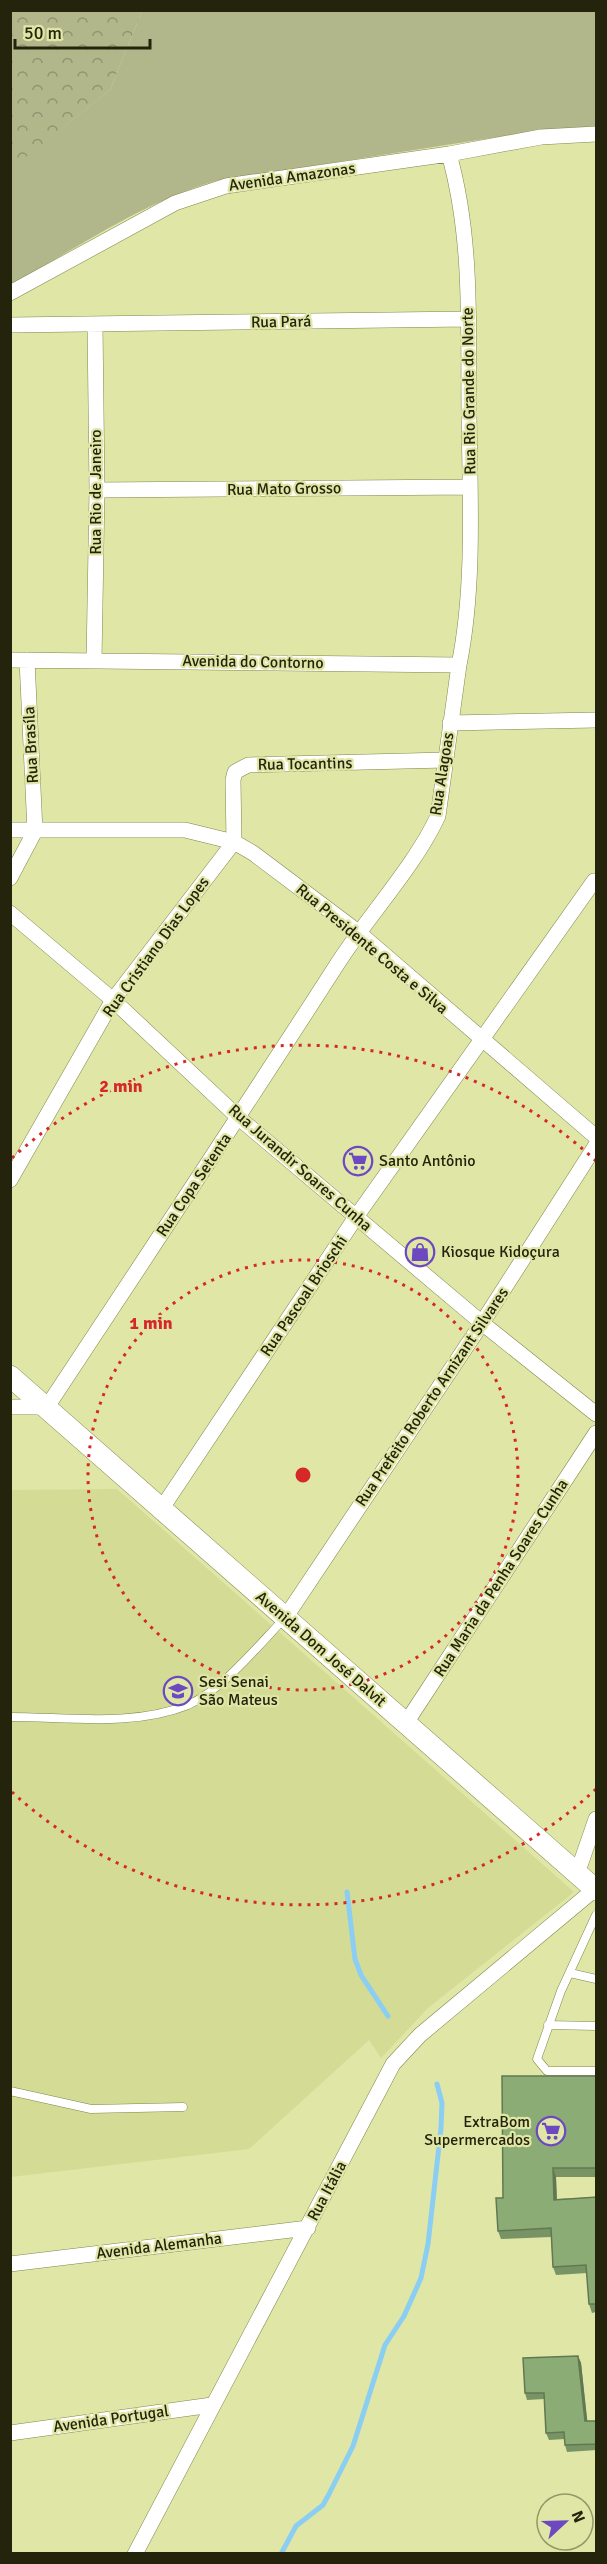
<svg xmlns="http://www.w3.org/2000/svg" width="607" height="2564" viewBox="0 0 607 2564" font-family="Signika,sans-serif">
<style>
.built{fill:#d4db95}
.grass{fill:#b2b68b}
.forest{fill:url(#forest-crowns)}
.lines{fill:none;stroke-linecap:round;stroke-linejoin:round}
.stream{stroke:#8bcef3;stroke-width:5}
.lane-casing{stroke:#82874b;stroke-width:9}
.street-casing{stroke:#82874b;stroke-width:16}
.secondary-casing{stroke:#82874b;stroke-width:22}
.lane{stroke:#fff;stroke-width:8}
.street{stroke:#fff;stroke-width:15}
.secondary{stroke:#fff;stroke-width:21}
.wall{fill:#789465}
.shaded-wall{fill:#627852}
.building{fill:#8cac75;stroke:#627852;stroke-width:1.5}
.ring{fill:none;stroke:#d62828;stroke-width:3;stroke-dasharray:3 6}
.labels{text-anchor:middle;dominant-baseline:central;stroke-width:4.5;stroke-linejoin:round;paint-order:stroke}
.street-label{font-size:16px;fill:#23240b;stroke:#dfe6a6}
.poi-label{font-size:16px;fill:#23240b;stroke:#dfe6a6;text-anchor:start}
.centre{fill:#d62828;stroke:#dfe6a6;stroke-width:3}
.ring-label{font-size:18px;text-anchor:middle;font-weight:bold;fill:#d62828;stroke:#dfe6a6;stroke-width:4.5;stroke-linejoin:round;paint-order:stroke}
</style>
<defs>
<pattern id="forest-crowns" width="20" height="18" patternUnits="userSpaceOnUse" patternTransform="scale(1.5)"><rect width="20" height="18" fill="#b2b68b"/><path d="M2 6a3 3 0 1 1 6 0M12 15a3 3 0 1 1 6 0" fill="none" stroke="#909470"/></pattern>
</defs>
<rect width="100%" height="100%" fill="#dfe6a6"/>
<path class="built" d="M117,1489L574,1892L428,2008L381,2058L369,2040L249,2149L11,2177L10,1490Z"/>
<path class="grass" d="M142,11H596V126L491,138L215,181C141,203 78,248 11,284L10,169L110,90Z"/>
<path class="forest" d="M11,10L142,11L110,90L11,169Z"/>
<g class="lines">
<path class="stream" d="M347,1892L355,1959L361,1975L388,2016
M281,2554L296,2526L323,2505L329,2494L353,2446L385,2345L404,2316L421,2278L428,2244L441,2128L442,2103L437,2084"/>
<g class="lane-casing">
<path id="lane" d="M10,1717C68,1717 133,1727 188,1705C222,1690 257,1647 283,1620
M596,1915L561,1991L537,2059L547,2071H596
M570,1973L596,1979
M548,2025L596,2026
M10,2091L91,2109L183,2107"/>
</g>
<g class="street-casing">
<path id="street" d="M10,293L175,203L226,186L449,154L541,137L596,134
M10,325L468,319
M97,490L470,487
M10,660L459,665C475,586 470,496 469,415C468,328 473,239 449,154
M94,661L97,490L95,324
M450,723L596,720
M10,830H185L234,842L253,853L358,932L596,1137
M234,842L233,780L235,772L248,765L446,760
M10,878L35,831L27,660
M10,913L113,1000L239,1118L482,1323L596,1414
M10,1180L113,1000L234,842
M10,1407H47C144,1260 241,1114 336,966C367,917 415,866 438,816L459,665
M162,1508L356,1217L594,881
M285,1618L482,1323L596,1145
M406,1723L596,1433
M577,1874L596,1819
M10,2264L308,2228
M10,2433L212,2405
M135,2554L393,2064L420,2035L595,1889"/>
</g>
<g class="secondary-casing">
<path id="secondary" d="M10,1376L596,1890"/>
</g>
<use href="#lane" class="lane"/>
<use href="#street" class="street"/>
<use href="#secondary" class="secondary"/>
</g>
<path class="wall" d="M597,2076V2177H556L557,2199L597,2197L596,2312L592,2313L589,2304L587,2273L556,2275L553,2267L551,2237L501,2239L498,2231L503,2198Z
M578,2356L581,2363L587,2421H597V2450L567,2452L565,2445V2439L549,2440L546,2433L544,2399L527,2400L525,2393Z"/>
<path class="shaded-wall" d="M553,2168L556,2177L557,2208L554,2200Z
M578,2356L581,2363L588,2427L585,2421Z"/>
<path class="building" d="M502,2076H597V2168H553L554,2200L597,2197V2315L596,2304H589L586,2265L553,2267L551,2228L498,2231L496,2198H503Z
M578,2356L585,2421H597V2444L565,2445L564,2432L546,2433L544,2393H525L523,2358Z"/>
<g class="ring">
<circle cx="303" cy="1475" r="215"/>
<path d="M596 1789A430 430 0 0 1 12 1792M12 1158A430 430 0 0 1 596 1161"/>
</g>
<defs>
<g id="supermarket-ring" transform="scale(1.5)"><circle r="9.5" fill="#dfe6a6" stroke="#6d49c1" stroke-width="1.5"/><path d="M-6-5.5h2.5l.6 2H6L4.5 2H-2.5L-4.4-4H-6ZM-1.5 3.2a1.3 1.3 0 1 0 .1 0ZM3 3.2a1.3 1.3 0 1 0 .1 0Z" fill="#6d49c1"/></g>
<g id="shop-ring" transform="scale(1.5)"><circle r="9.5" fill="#dfe6a6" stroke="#6d49c1" stroke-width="1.5"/><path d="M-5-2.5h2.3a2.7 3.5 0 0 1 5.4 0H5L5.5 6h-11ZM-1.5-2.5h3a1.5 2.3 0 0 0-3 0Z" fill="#6d49c1"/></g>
<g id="university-ring" transform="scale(1.5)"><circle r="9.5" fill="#dfe6a6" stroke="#6d49c1" stroke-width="1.5"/><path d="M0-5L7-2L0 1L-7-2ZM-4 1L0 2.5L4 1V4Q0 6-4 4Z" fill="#6d49c1"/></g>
</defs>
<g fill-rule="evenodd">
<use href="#supermarket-ring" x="358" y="1161"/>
<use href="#shop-ring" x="420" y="1252"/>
<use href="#university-ring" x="178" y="1691"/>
<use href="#supermarket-ring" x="551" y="2131"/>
</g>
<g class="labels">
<g class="street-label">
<text transform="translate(292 177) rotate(-8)">Avenida Amazonas</text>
<text transform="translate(281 322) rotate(-1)">Rua Pará</text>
<text transform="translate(469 391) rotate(-91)">Rua Rio Grande do Norte</text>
<text transform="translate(284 489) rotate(-1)">Rua Mato Grosso</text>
<text transform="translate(96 492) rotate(-90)">Rua Rio de Janeiro</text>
<text transform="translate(253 662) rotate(1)">Avenida do Contorno</text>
<text transform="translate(31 745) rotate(-93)">Rua Brasíla</text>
<text transform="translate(305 764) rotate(-1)">Rua Tocantins</text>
<text transform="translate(442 774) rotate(-81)">Rua Alagoas</text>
<text transform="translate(156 947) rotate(-54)">Rua Cristiano Dias Lopes</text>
<text transform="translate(372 949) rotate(40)">Rua Presidente Costa e Silva</text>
<text transform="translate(300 1168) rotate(41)">Rua Jurandir Soares Cunha</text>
<text transform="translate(194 1185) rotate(-56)">Rua Copa Setenta</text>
<text transform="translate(304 1296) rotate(-56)">Rua Pascoal Brioschi</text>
<text transform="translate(432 1397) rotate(-56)">Rua Prefeito Roberto Arnizant Silvares</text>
<text transform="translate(501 1578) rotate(-57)">Rua Maria da Penha Soares Cunha</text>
<text transform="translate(321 1649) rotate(41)">Avenida Dom José Dalvit</text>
<text transform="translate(327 2191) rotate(-62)">Rua Itália</text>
<text transform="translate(159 2246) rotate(-7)">Avenida Alemanha</text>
<text transform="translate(111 2419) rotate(-8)">Avenida Portugal</text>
</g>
<g class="poi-label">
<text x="379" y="1161">Santo Antônio</text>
<text x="441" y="1252">Kiosque Kidoçura</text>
<text x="199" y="1682">Sesi Senai<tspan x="199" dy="18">São Mateus</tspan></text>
<text x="530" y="2122" text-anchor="end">ExtraBom<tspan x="530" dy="18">Supermercados</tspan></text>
</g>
</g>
<circle cx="303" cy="1475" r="9" class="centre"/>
<g class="ring-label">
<text x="121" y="1092">2 min</text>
<text x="151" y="1329">1 min</text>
</g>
<rect width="607" height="2564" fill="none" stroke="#23240b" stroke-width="24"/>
<g transform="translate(565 2522) rotate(68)"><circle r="28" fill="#dfe6a6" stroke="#949868" stroke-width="1.5"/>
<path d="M0-4.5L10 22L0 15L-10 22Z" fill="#6d49c1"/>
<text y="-9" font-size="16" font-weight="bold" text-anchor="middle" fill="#23240b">N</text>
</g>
<path d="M15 39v9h135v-9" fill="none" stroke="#23240b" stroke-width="3"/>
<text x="24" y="39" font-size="18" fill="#23240b" stroke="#dfe6a6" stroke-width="4.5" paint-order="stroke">50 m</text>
</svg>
